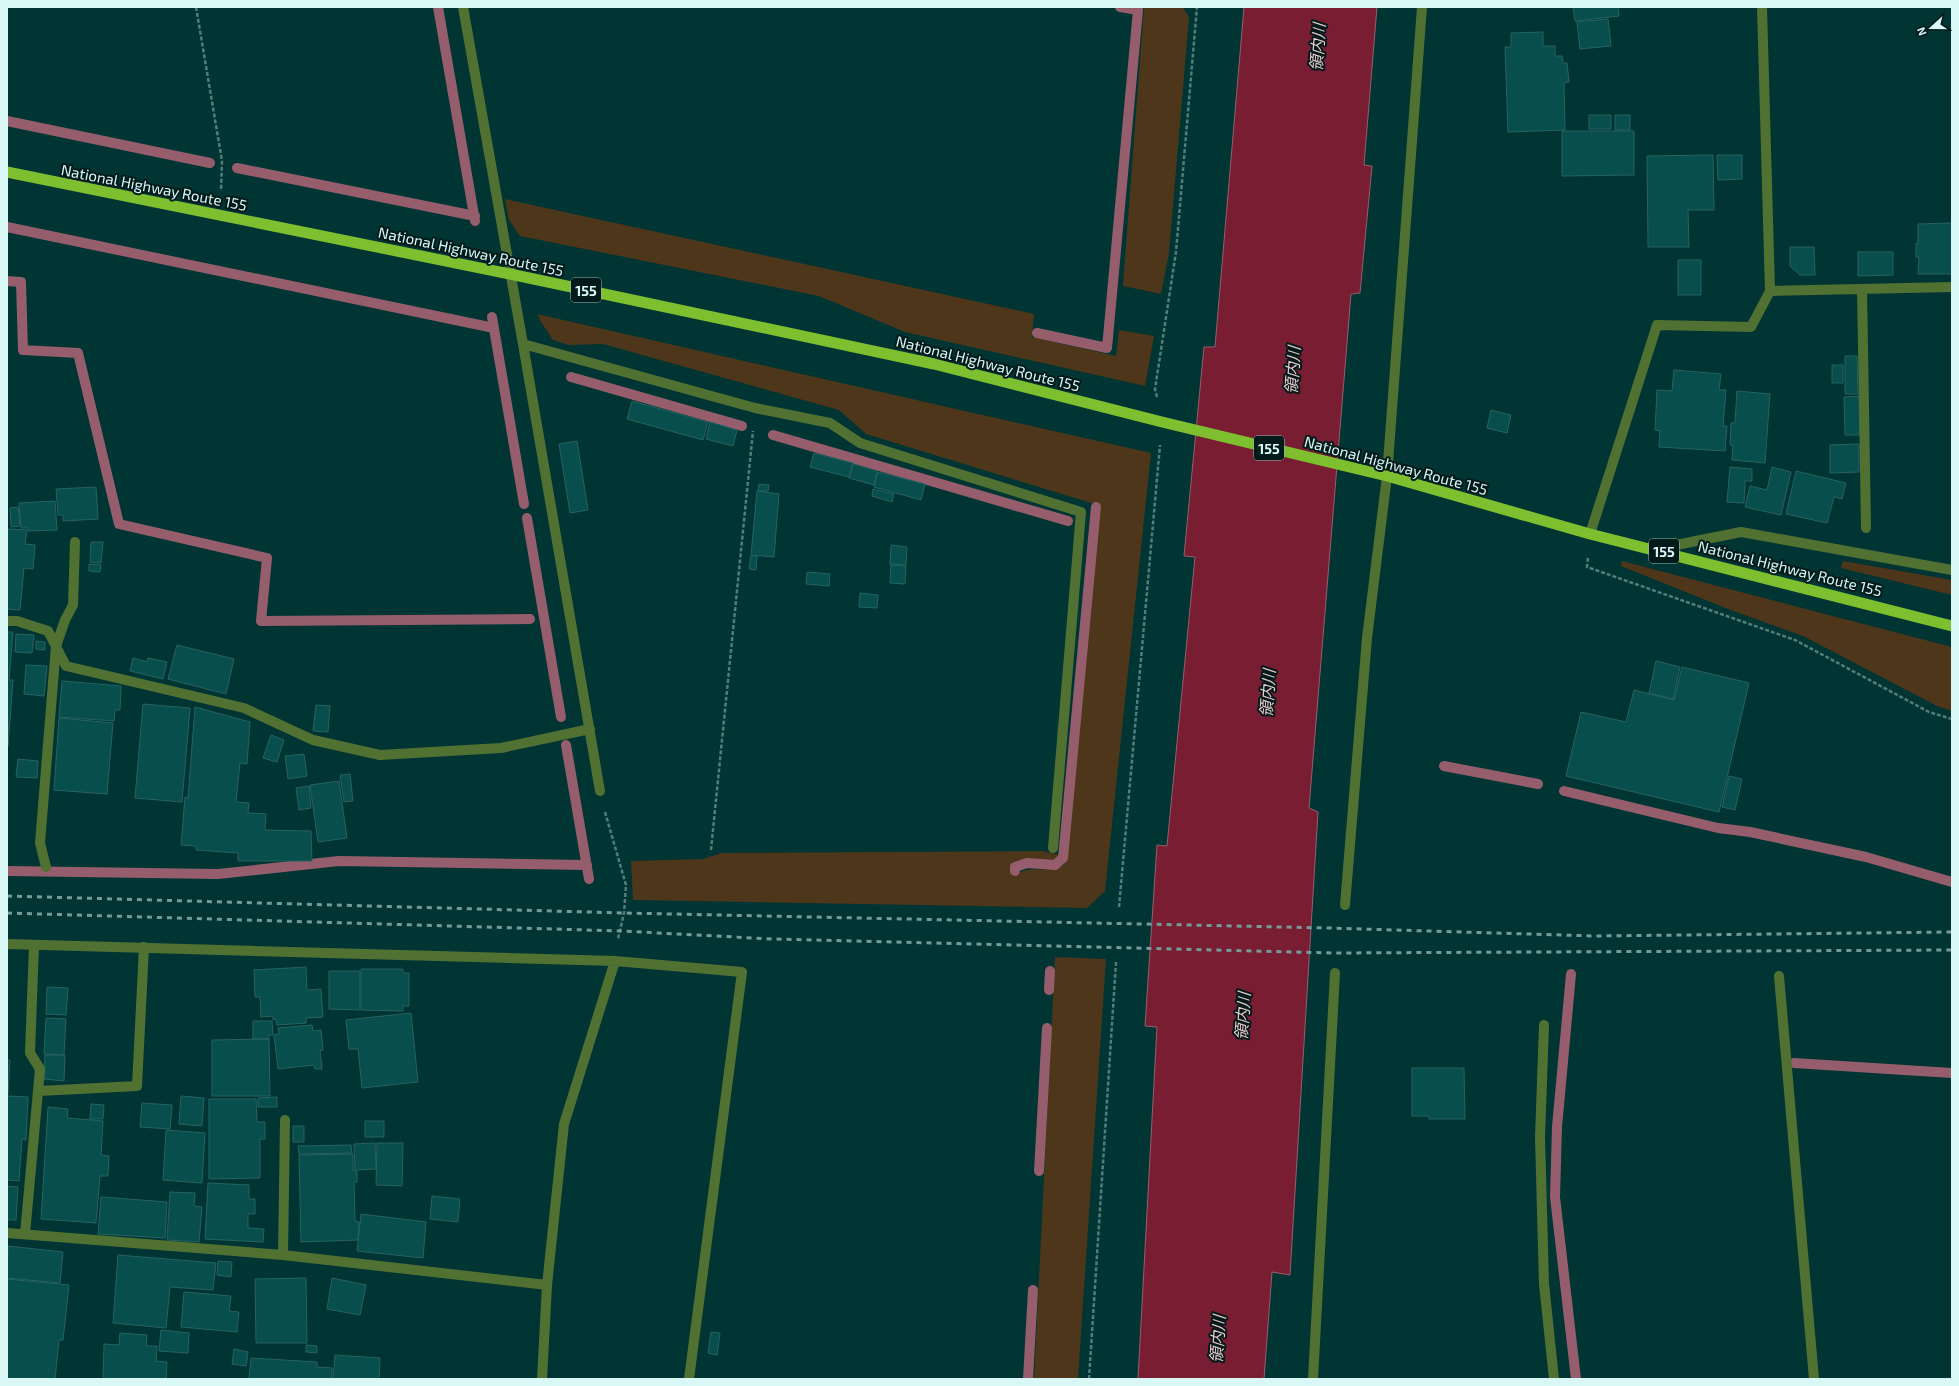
<svg xmlns="http://www.w3.org/2000/svg" width="1959" height="1386" viewBox="0 0 1959 1386" font-family="'Exo 2','Noto Sans JP',sans-serif">
<style>
.green{fill:#4d3619}
.water{fill:#791d33;stroke:#965e6d}
.lines{fill:none;stroke-linecap:round;stroke-linejoin:round}
.stream{stroke:#965e6d;stroke-width:10}
.building{fill:#084e4c;stroke:#266361}
.path{stroke:#517d7c;stroke-width:2.5;stroke-dasharray:4 2;stroke-linecap:butt}
.service{stroke:#517132;stroke-width:10}
.minor{stroke:#517132;stroke-width:10}
.trunk{stroke:#7ebf2f;stroke-width:11}
.rail{stroke:#749c9b;stroke-width:3;stroke-dasharray:5 5;stroke-linecap:butt}
.labels{text-anchor:middle;dominant-baseline:central;stroke-width:4;stroke-linejoin:round;paint-order:stroke}
.shield{fill:#021a19;stroke:#98b5b3;stroke-width:1}
.shield-label{font-size:14px;font-weight:bold;fill:#d9f7f5}
.street-label{font-size:15px;fill:#d9f7f5;stroke:#021a19}
.water-label{font-size:16px;font-style:italic;fill:#eccbce;stroke:#021a19}
</style>
<rect width="100%" height="100%" fill="#013534"/>
<path class="green" d="M1144,7H1183L1189,17L1169,253L1161,294L1123,286Z
M505,199L1034,314L1032,337L1116,356L1119,330L1154,336L1145,386L905,332L819,296L520,236L509,220Z
M537,314L1151,453L1105,891L1087,908L633,900L631,861L703,859L722,853L1042,851L1061,855L1055,861L1012,862L1011,871L1017,874C1033,863 1047,876 1065,864L1101,506L866,434L839,410L603,344L569,345L553,340L541,322Z
M1622,561L1952,647V711L1937,706L1803,636L1728,609L1621,566Z
M1843,561L1952,580V595L1841,568Z
M1055,957L1106,959L1078,1379H1034Z"/>
<path class="water" d="M1244,7H1377L1364,165L1372,166L1360,293L1351,294L1309,808L1318,812L1290,1275L1272,1272L1264,1379H1138L1157,1027L1145,1026L1157,845L1167,846L1195,557L1184,556L1204,347H1215Z"/>
<g class="lines">
<path class="stream" d="M438,7L475,221
M7,121L210,163
M237,168L475,216
M7,227L494,328
M7,281L21,282L23,350L78,353L119,524L267,558L261,621L530,619
M492,317L524,504
M1037,333L1107,348L1138,10L1120,7
M571,377L742,426
M773,435L1068,521
M527,518L561,717
M566,745L589,879
M1444,766L1538,784
M1564,791L1718,828L1750,832L1866,857L1952,882
M7,871L218,874L339,861L587,865
M1015,871V867L1027,863L1055,865L1063,858L1096,507
M1571,974L1557,1127L1555,1197L1576,1379
M1049,990L1050,971
M1794,1063L1952,1073
M1039,1171L1047,1028
M1028,1379L1033,1290"/>
</g>
<path class="building" d="M1573,7H1618L1619,16L1575,21Z
M1608,19L1611,46L1580,49L1577,22Z
M1543,32V46H1555V56H1562L1563,63H1567L1569,82L1564,83L1565,130L1508,132L1505,47H1511V33Z
M1589,115H1611V129H1589Z
M1615,115H1630V130H1615Z
M1562,131H1634V175L1562,176Z
M1713,155L1714,210H1688L1689,247H1648L1647,156Z
M1717,155H1742V179L1718,180Z
M1952,223V274H1918L1919,257H1916V243L1918,244V224Z
M1790,247H1814L1815,275H1800L1790,266Z
M1858,252H1893V275L1858,276Z
M1678,260H1701V295H1678Z
M1845,356H1857L1858,394H1845Z
M1832,365H1843V383H1832Z
M1674,370L1721,374L1719,390H1726L1723,426H1727L1725,451L1659,447L1660,431L1655,430L1657,390L1672,391Z
M1737,391L1770,394L1765,463L1732,460L1733,445H1730L1731,423H1735Z
M1859,396L1860,435H1845L1844,397Z
M632,401L708,422L703,440L627,419Z
M1491,410L1511,415L1507,433L1487,428Z
M710,422L737,430L733,446L706,439Z
M577,441L588,510L570,513L559,444Z
M1859,444V472L1830,473V445Z
M814,453L853,463L849,477L810,467Z
M853,464L877,471L874,485L849,478Z
M1730,467L1752,469V481H1745L1744,503L1727,502Z
M1772,467L1791,472L1781,515L1745,507L1750,486L1767,490Z
M1796,471L1846,483L1842,499L1834,497L1827,523L1786,514Z
M878,472L925,484L921,500L874,487Z
M759,484L769,485L768,491H758Z
M96,487L98,519L63,521V515H58L56,489Z
M873,489L894,494L892,502L872,496Z
M757,491L779,494L774,557L751,555Z
M55,501L57,530L28,531V528H21L19,503Z
M18,507L20,526L11,527L10,508Z
M7,529L27,530L25,544L35,545L33,569L24,568L20,610L7,609Z
M91,542H103L101,563L90,562Z
M891,545L907,547L906,565L890,564Z
M751,556H757L756,570L749,569Z
M89,564L101,565L100,572L89,571Z
M891,565L906,566L905,584L890,583Z
M807,572L830,574L829,586L806,584Z
M860,593L878,595L877,608L859,607Z
M7,632H13L9,680H13L8,746Z
M16,634L34,635L32,653L15,652Z
M36,641L45,642V650L36,649Z
M177,645L234,659L226,694L168,679Z
M133,658L147,662L148,658L167,662L163,679L130,671Z
M1656,661L1680,667L1673,699L1649,693Z
M26,665L47,666L44,696L24,694Z
M1682,667L1749,683L1719,812L1566,776L1581,712L1626,722L1634,690L1674,700Z
M62,681L121,686L120,710H115L114,721L59,717Z
M143,704L190,708L182,802L135,798Z
M316,705L330,706L328,732L313,731Z
M195,707L250,722L247,764L240,763L236,802L249,803L248,813L266,814L265,830L311,831L312,861H238V853L196,850V846L181,845L185,797L188,798Z
M59,718L113,723L107,794L54,790Z
M271,735L284,740L277,762L263,758Z
M304,754L307,776L288,779L285,756Z
M18,759L38,761L37,778L16,777Z
M350,774L353,801L344,802L340,775Z
M1729,776L1742,779L1735,810L1722,807Z
M339,781L347,838L318,842L310,785Z
M309,786L311,808L299,810L296,788Z
M306,967L307,990L321,989L323,1017L306,1018V1023L277,1025L276,1019L273,1020V1016L261,1017L260,997H255L254,970Z
M361,969H403V973H409V1006H403V1011L361,1010Z
M329,971H360V1010L329,1009Z
M47,987L68,988L66,1015L46,1014Z
M411,1013L418,1082L362,1088L358,1049H349L346,1020Z
M46,1018L66,1019L64,1055L44,1054Z
M253,1021H272L273,1035H269V1039H253Z
M312,1025L313,1031L321,1030L323,1050L320,1051L322,1069H315L314,1065L278,1069L274,1035L279,1034L278,1028Z
M269,1039L270,1096H212V1040Z
M45,1055H65L64,1081L44,1079Z
M7,1060H10L8,1095H7Z
M1412,1068H1464L1465,1119H1429V1116H1412Z
M7,1096L28,1097L26,1140L22,1139L19,1181L7,1180Z
M181,1096L204,1098L202,1126L179,1124Z
M277,1097V1107H258V1098Z
M209,1099H256L257,1122H265V1139H260V1178L209,1179Z
M142,1103L172,1105L170,1129L140,1127Z
M91,1104L104,1105L103,1119H90Z
M48,1107L68,1109L67,1118L103,1121L101,1155L109,1156L108,1176H100L96,1223L41,1219Z
M365,1121H384V1137H365Z
M293,1126H304V1142H293Z
M166,1130L205,1133L202,1183L163,1180Z
M375,1143L376,1169L355,1170L354,1144Z
M377,1143H403L402,1186L376,1185Z
M351,1145L352,1153L299,1154L298,1146Z
M353,1154V1171H357V1182H354L355,1221L359,1222L358,1240L301,1242L299,1155Z
M208,1183L249,1185V1199H255V1214H248V1228L264,1229L263,1242L205,1239Z
M7,1186L18,1187L16,1220H7Z
M170,1192L195,1193L194,1206L202,1207L199,1242L167,1240Z
M432,1196L460,1199L458,1222L430,1219Z
M101,1197L167,1202L165,1238L98,1234Z
M361,1214L426,1222L423,1258L357,1251Z
M8,1246L63,1252L60,1283L7,1278Z
M118,1255L216,1263L213,1290L170,1287L166,1328L113,1323Z
M218,1261L232,1262L231,1277L217,1275Z
M306,1278L307,1343H256L255,1279Z
M332,1278L366,1285L360,1315L327,1309Z
M7,1279L69,1285L63,1340H59L55,1379H7Z
M184,1292L231,1296L229,1311L239,1312L237,1332L181,1327Z
M161,1330L189,1333L188,1353L159,1351Z
M711,1332L720,1333L717,1355L708,1353Z
M120,1333L147,1335L146,1346H157L156,1361L167,1362L166,1379H103L104,1344L119,1345Z
M306,1345L317,1346V1353L306,1352Z
M234,1349L248,1352L246,1366L232,1364Z
M335,1355L380,1358L379,1379H333Z
M251,1358L317,1362V1367L332,1368V1379H249Z"/>
<g class="lines">
<path class="path" d="M196,7L222,161L221,191
M1157,397L1155,389L1176,252L1197,7
M1588,558L1587,567L1795,640L1929,712L1952,719
M605,812L626,885L624,913L618,939
M711,850L753,431
M1119,907L1160,445
M1089,1379L1116,962"/>
<path class="service" d="M46,867L40,843L56,646L65,620L73,605L75,542
M283,1255L285,1120"/>
<path class="minor" d="M463,7L523,344L600,791
M1862,289L1866,528
M1770,291L1952,287
M523,344L755,408L830,423L860,443L1081,512L1053,848
M1590,534L1657,325L1751,327L1770,291L1762,7
M1656,549L1741,532L1952,570
M7,621H17L48,631L66,666L244,708L313,740L380,755L501,748L590,729
M1345,905L1367,638L1387,476L1422,7
M7,944L615,961L742,972L689,1379
M1779,976L1814,1379
M1544,1025L1540,1137L1544,1284L1554,1379
M39,1091L137,1086L144,947
M7,1233L283,1255L547,1285
M25,1234L40,1069L30,1053L34,945
M542,1379L547,1285L564,1124L615,961
M1313,1379L1335,973"/>
<path class="trunk" d="M7,172L510,274L934,364L1162,422L1387,476L1590,534L1952,626"/>
<path class="rail" d="M7,896L624,913L1329,928L1594,936L1952,932
M7,913L621,931L772,939L1332,953L1952,950"/>
</g>
<g class="labels">
<g class="shield">
<rect x="571" y="278" width="30" height="24" rx="3"/>
<rect x="1254" y="436" width="30" height="24" rx="3"/>
<rect x="1649" y="539" width="30" height="24" rx="3"/>
</g>
<g class="shield-label">
<text x="586" y="290">155</text>
<text x="1269" y="448">155</text>
<text x="1664" y="551">155</text>
</g>
<g class="street-label">
<text transform="translate(154 187) rotate(11)">National Highway Route 155</text>
<text transform="translate(471 251) rotate(12)">National Highway Route 155</text>
<text transform="translate(988 363) rotate(14)">National Highway Route 155</text>
<text transform="translate(1396 465) rotate(15)">National Highway Route 155</text>
<text transform="translate(1790 568) rotate(14)">National Highway Route 155</text>
</g>
<g class="water-label">
<text transform="translate(1317 47) rotate(-86)">領内川</text>
<text transform="translate(1292 370) rotate(-86)">領内川</text>
<text transform="translate(1267 693) rotate(-86)">領内川</text>
<text transform="translate(1242 1016) rotate(-86)">領内川</text>
<text transform="translate(1217 1339) rotate(-86)">領内川</text>
</g>
</g>
<rect width="1959" height="1386" fill="none" stroke="#d9f7f5" stroke-width="16"/>
<g transform="translate(1931 28) rotate(249)" stroke="#021a19" stroke-width="3" paint-order="stroke">
<path d="M0-3L7 15L0 10L-7 15Z" fill="#d9f7f5"/>
<text y="-6" font-size="11" font-weight="bold" text-anchor="middle" fill="#d9f7f5">N</text>
</g>
</svg>
